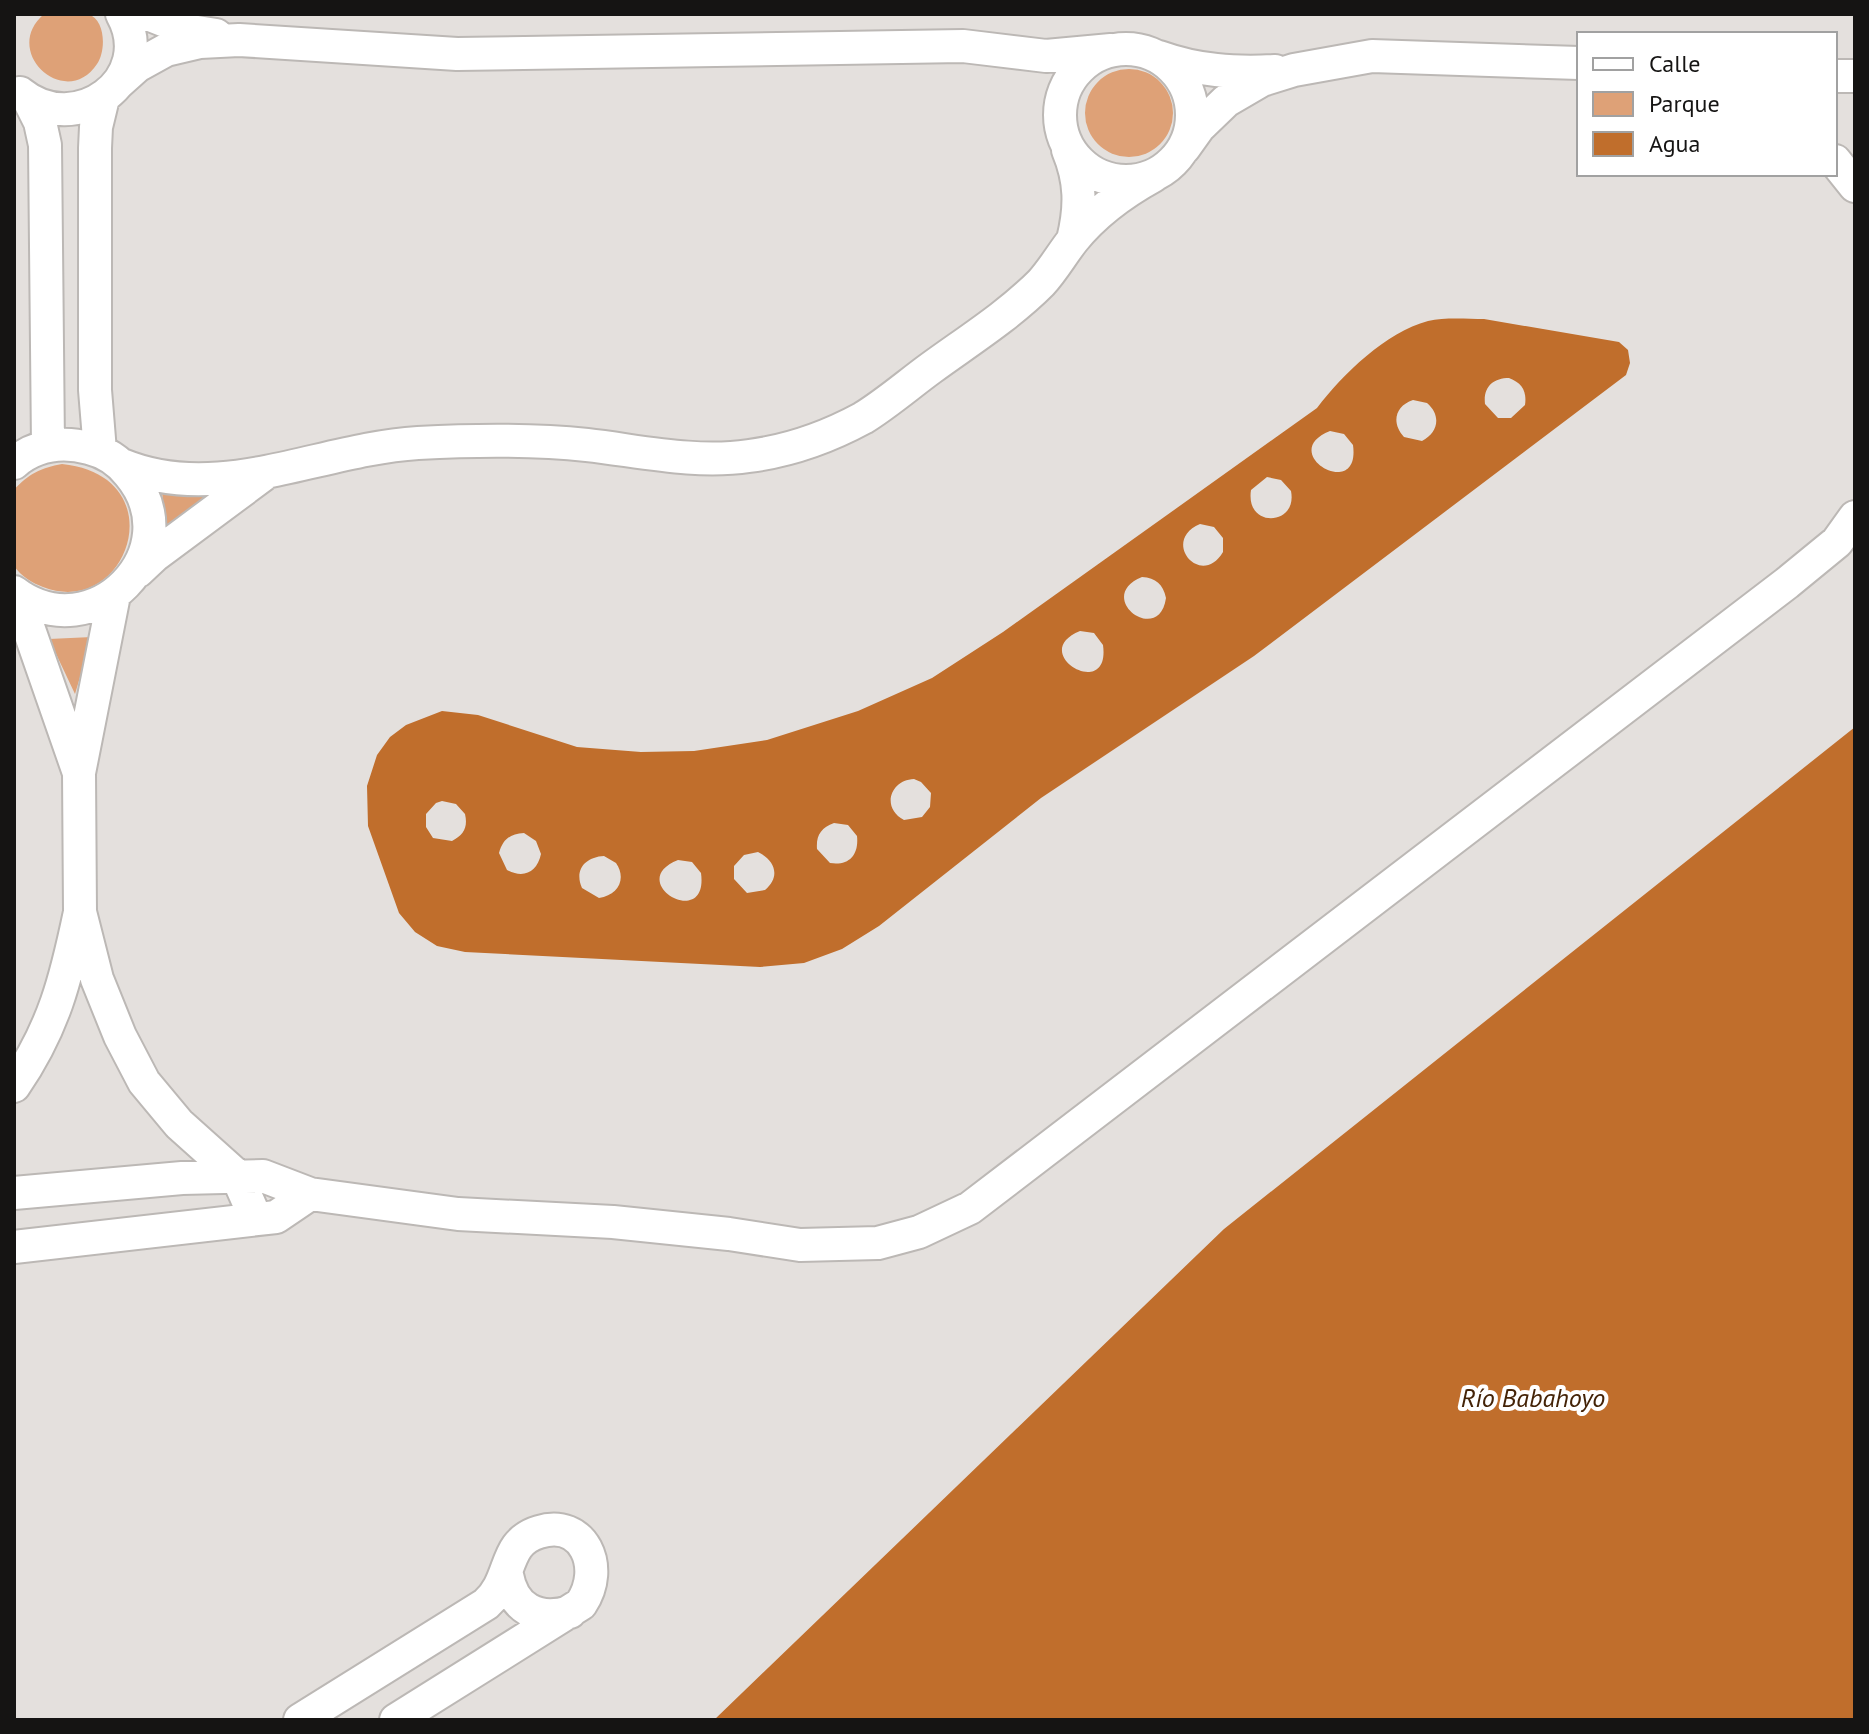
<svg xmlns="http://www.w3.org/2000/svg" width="1869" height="1734" viewBox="0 0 1869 1734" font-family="'PT Sans',sans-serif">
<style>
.green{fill:#dea177}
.water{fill:#c06e2c;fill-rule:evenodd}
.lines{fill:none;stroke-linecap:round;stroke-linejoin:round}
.minor-casing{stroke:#bcb8b5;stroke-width:36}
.minor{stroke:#fff;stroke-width:32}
.labels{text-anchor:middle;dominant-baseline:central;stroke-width:8;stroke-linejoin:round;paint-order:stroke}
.water-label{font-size:26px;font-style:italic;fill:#442307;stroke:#fff}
</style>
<rect width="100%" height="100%" fill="#e4e0dd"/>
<path class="green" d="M44,14C56,14 76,10 88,14C106,20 106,51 97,64C66,111 0,52 44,14Z
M1085 113a44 44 0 1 1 88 0a44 44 0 1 1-88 0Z
M62,464C177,476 128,620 43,587C32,583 21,576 14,566V490C28,474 41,468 62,464Z
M162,491L214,493L165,528Z
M92,637L75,694L49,639Z"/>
<path class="water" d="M1484,319L1619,342L1628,350L1630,363L1626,375L1254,656L1041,798L879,926L842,949L804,963L760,967L465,952L437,946L415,932L399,913L368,826L367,786L377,755L390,737L406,725L442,711L478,715L577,747L641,752L694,751L767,740L858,711L932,678L1003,632L1317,408C1343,374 1386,332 1428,321C1445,317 1467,319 1484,319ZM1509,378C1522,383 1527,391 1525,405L1511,418H1498L1485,404C1483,387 1493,378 1509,378ZM1413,400L1427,403C1441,415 1439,432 1422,441L1404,437C1391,423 1395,406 1413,400ZM1330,431L1344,434L1353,445C1361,503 1275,453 1330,431ZM1267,477L1281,480L1291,491C1298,526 1245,529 1251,490ZM1200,524L1214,527L1223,538V552C1201,589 1160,541 1200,524ZM1142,577C1156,578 1163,584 1166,598C1159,647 1093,597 1142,577ZM1080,631L1094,633L1103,645C1111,703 1026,653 1080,631ZM914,779L921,782L931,793L930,807L922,817L904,820C881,808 890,780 914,779ZM442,801L456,804L465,814C468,827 464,835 452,841L433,838L426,827V814L436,803ZM834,823L848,825L857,836C859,855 849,866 830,863L817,849C816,835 821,828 834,823ZM524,833L536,841L541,854C537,872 524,879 507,870L499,853C503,839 510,834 524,833ZM758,852C775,860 781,877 765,890L747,893L734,879V866L744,855ZM604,856L616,863C627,879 618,895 599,898L582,888C574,870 585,857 604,856ZM678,860L692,862L701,873C709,932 623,882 678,860Z
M1855,727V1720H714L1224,1229Z"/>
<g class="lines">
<g class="minor-casing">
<path id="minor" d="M148,14L191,31L216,35
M1060 115a66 66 0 1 1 132 0a66 66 0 1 1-132 0Z
M1159,57C1198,71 1234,73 1275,71
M1835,76H1855
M118,83L137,66L166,50L200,42L239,40L457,54L963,46L1046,56L1111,50
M20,93C76,139 158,79 122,14
M30,102L40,122L45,145L48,446
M1184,148L1199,127L1226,101L1262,80L1294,70L1372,56L1579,63
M1068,150C1081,181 1081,207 1073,240
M1835,161L1855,186
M100,451L95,390V148L96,127L103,98
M14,463C35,445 62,441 89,448C105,452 119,461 129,474C193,550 93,652 14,592
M122,465C219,505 319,449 418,443C474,440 531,439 587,445C640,451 695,464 749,456C788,451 828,437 863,418C886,404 909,384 931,368C968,341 1008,316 1041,283C1053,270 1062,254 1073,240C1094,214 1124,192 1153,176
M138,571L154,556L263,475
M17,595L79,773L114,595
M79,773L80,912
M14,1086C54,1028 66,979 80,912L97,979L120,1036L144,1082L179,1124L237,1176L256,1219
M14,1193L182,1178L263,1176L310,1194L458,1214L613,1222L729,1234L800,1245L878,1243L919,1232L970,1208L1787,583L1837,542L1855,517
M14,1247L276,1217L310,1194
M507,1575C513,1608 537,1622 570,1612
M300,1720L486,1604C514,1579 502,1543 539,1532C583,1518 606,1567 581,1604L396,1720"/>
</g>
<use href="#minor" class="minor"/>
</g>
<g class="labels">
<g class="water-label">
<text x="1533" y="1397">Río Babahoyo</text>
</g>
</g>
<rect width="1869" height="1734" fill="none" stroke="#151413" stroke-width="32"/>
<rect x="1577" y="32" width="260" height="144" fill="#ffffff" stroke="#a1a1a1" stroke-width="2"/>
<rect x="1593" y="58" width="40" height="12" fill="#ffffff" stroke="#a1a1a1" stroke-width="2"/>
<text x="1649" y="72" font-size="24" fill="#151413">Calle</text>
<rect x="1593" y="92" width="40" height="24" fill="#dea177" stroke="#a1a1a1" stroke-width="2"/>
<text x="1649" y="112" font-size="24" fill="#151413">Parque</text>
<rect x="1593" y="132" width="40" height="24" fill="#c06e2c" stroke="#a1a1a1" stroke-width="2"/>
<text x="1649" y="152" font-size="24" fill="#151413">Agua</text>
</svg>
